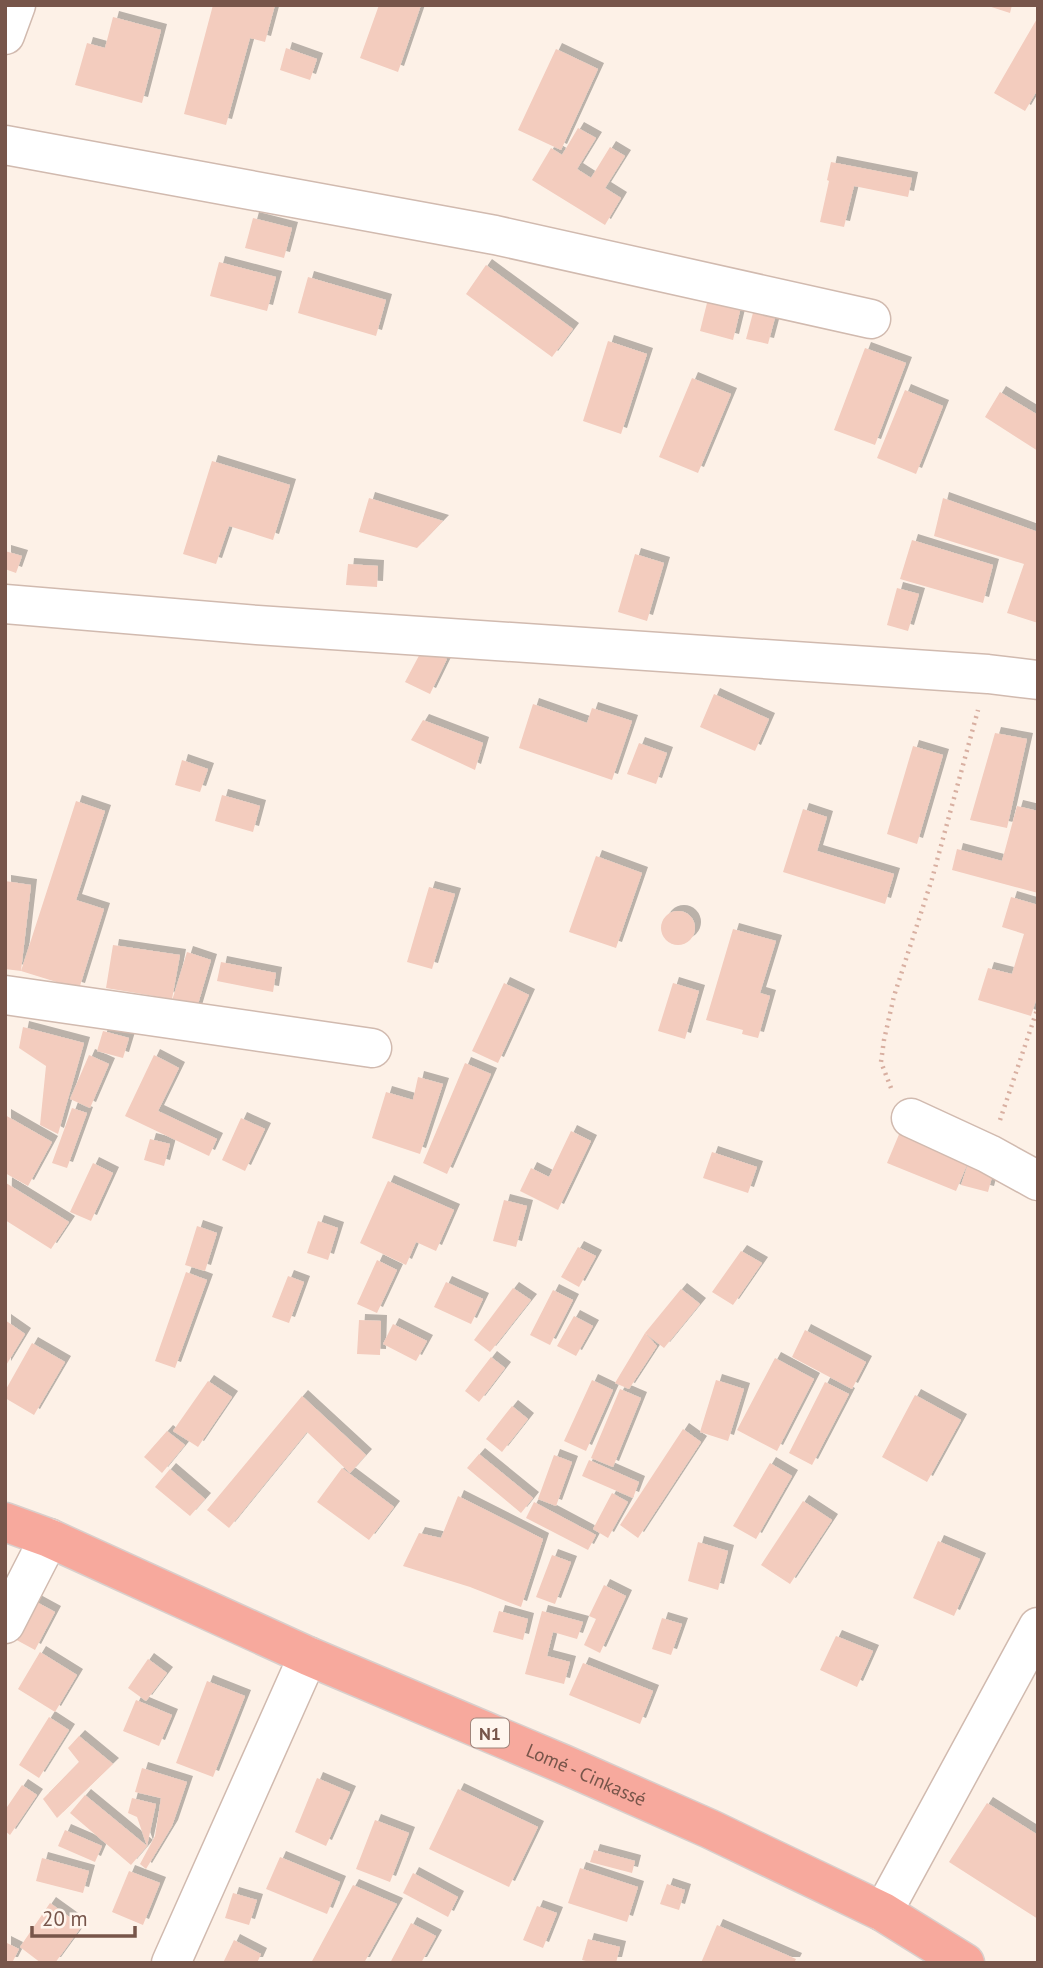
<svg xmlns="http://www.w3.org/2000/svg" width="1043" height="1968" viewBox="0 0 1043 1968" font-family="'PT Sans',sans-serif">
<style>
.building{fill:#f3ccbe;filter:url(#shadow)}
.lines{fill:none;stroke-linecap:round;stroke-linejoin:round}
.minor-casing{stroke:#d1baaf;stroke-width:41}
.highway-casing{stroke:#d9cfcc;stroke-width:41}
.path{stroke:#d8afa1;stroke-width:4.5;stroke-dasharray:2 5;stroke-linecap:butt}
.minor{stroke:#fff;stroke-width:38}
.highway{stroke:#f7a99d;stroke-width:38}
.labels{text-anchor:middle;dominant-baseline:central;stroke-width:5;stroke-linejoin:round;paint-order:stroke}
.shield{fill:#fff6ee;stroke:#a0857b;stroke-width:2}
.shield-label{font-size:18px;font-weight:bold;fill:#77554a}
.street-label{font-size:19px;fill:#77554a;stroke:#fff6ee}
</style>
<defs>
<filter id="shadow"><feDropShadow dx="6" dy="-6" stdDeviation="0" flood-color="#0004"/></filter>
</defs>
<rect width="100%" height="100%" fill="#fdf1e7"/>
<path class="building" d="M213,5H275L265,42L250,38L226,125L184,114Z
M379,5H421L398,72L360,58Z
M985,5H1012L1010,13Z
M113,17L161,30L142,103L75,85L87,43L105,48Z
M1038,17V89L1025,111L994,93Z
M286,48L317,59L310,80L280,70Z
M556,49L598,69L561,150L518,130Z
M578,128L596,138L577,169L591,178L610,147L625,156L605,188L621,198L605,225L532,180L551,148L562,155Z
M831,162L912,178L908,197L854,186L844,227L820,222L829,181L827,180Z
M253,218L292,228L284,258L245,248Z
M219,262L276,277L267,311L210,296Z
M486,265L573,329L552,357L466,294Z
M308,277L386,300L376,336L298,313Z
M708,299L741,307L733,340L700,331Z
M754,309L776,314L768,344L746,339Z
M608,341L647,354L621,434L583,421Z
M865,348L906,363L875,445L834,430Z
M692,378L731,394L698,473L659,457Z
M905,390L943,406L916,474L877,458Z
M1000,392L1038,415V451L985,417Z
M212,461L290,485L273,540L229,526L216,564L183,554Z
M369,498L443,521L417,548L359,532Z
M943,498L1038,532V623L1007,613L1024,564L934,536Z
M912,540L993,565L983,603L900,579Z
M5,551L22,556L16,573L5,569Z
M635,554L664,563L647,621L618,612Z
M348,564L378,566L377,587L346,585Z
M897,588L919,594L908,631L887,625Z
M423,648L447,659L430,694L405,682Z
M714,694L769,719L755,751L700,727Z
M533,704L587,723L592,708L632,721L612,780L519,748Z
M423,720L483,743L475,770L411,740Z
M995,733L1027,739L1007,828L970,820Z
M639,743L667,753L656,784L627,774Z
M913,746L943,755L917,844L887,834Z
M182,760L208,769L200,792L175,785Z
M222,795L260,806L253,832L215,821Z
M76,801L105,811L76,900L104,909L79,989L21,971L5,969V881L31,885L21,971Z
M1017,806L1038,811V893L952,870L957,849L1002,861Z
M803,809L827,817L817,851L894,874L885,904L783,872Z
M596,856L642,873L616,948L569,932Z
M429,887L455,894L432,969L407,962Z
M1011,897L1038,905V994L1031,1016L978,1000L988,968L1012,974L1024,934L1002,927Z
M661 928a17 17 0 1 1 34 0a17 17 0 1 1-34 0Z
M733,929L776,941L760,993L770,996L758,1038L742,1034L743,1030L706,1020Z
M113,945L180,955L172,999L106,988Z
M187,952L211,960L196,1011L171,1004Z
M221,962L276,973L273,992L217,981Z
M504,983L529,995L498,1063L472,1051Z
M673,983L699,991L685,1039L658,1031Z
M23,1027L84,1043L58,1134L40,1125L46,1066L19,1048Z
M103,1031L129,1038L123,1058L97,1051Z
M89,1055L109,1064L90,1108L70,1099Z
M154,1055L179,1068L158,1111L217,1139L209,1156L125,1116Z
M465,1063L491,1074L447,1174L423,1163Z
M418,1077L443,1084L420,1154L372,1138L386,1092L413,1100Z
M72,1108L87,1113L67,1168L52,1163Z
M5,1115L52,1142L28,1186L5,1173Z
M241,1118L265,1129L245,1171L222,1160Z
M571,1131L591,1141L558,1210L520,1191L531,1168L549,1177Z
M900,1132L969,1160L956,1191L887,1163Z
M150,1139L170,1144L164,1166L144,1160Z
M712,1152L757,1167L748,1193L703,1178Z
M93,1163L113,1173L91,1221L70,1212Z
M968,1164L993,1173L988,1192L961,1185Z
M388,1181L454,1210L436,1251L416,1242L406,1265L360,1243Z
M6,1183L69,1222L51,1249L5,1220Z
M504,1200L527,1206L516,1247L493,1241Z
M318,1221L338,1228L328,1260L307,1253Z
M197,1226L217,1233L205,1271L185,1265Z
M578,1247L596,1256L579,1287L561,1277Z
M741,1251L762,1263L733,1305L712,1292Z
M377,1260L397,1270L377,1313L357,1304Z
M186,1272L207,1280L175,1368L155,1361Z
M288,1276L304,1282L289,1323L272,1317Z
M446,1282L483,1299L471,1324L434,1307Z
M513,1288L531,1300L490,1352L474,1340Z
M681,1289L700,1304L664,1348L645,1333Z
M553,1290L573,1300L550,1345L530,1335Z
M574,1316L593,1326L576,1356L557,1346Z
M5,1320L25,1334L5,1367Z
M359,1320L381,1321L380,1355L357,1354Z
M393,1324L427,1341L416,1361L383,1344Z
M805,1330L866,1362L852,1389L792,1357Z
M645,1333L657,1346L629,1389L615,1383Z
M32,1343L65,1362L34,1415L5,1398V1391Z
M491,1357L505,1368L479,1402L465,1391Z
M775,1358L814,1379L777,1451L737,1430Z
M592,1380L613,1390L586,1451L564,1441Z
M716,1380L744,1389L728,1441L700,1432Z
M208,1381L232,1397L198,1447L173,1431Z
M825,1382L849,1394L812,1465L789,1453Z
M620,1389L641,1398L613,1467L591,1458Z
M915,1395L961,1420L927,1482L882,1457Z
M302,1396L366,1455L350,1473L307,1432L229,1528L207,1510Z
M512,1406L528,1419L502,1452L486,1439Z
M683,1429L701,1442L638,1538L620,1525Z
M167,1431L185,1445L162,1473L144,1457Z
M479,1454L533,1498L521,1513L467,1468Z
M554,1455L572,1462L556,1506L538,1499Z
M589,1460L639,1482L633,1498L582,1476Z
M770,1463L792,1476L756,1539L733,1526Z
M342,1468L394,1507L369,1540L317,1502Z
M170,1469L205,1499L190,1516L155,1487Z
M612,1493L628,1502L608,1538L593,1529Z
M458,1496L543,1539L521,1607L470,1587L403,1566L419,1533L441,1538Z
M803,1501L832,1520L790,1584L761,1565Z
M534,1502L596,1535L588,1550L526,1518Z
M938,1541L980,1559L954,1616L913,1598Z
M698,1542L728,1551L718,1590L688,1581Z
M552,1555L571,1562L555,1604L536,1597Z
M604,1585L626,1596L600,1653L584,1645L596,1619L589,1616Z
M31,1599L55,1612L35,1650L11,1637Z
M499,1611L528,1619L523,1640L493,1632Z
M542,1611L583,1622L577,1639L553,1632L547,1656L570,1662L564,1684L525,1674Z
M662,1618L682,1624L671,1655L652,1649Z
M836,1636L873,1651L857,1687L820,1670Z
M40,1652L77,1675L55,1712L18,1689Z
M148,1659L167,1673L146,1701L128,1688Z
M583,1663L653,1691L640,1724L569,1695Z
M207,1681L245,1696L213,1777L176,1763Z
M136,1700L172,1715L159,1746L123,1731Z
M49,1717L69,1730L39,1778L19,1765Z
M79,1736L113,1764L57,1818L43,1799L79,1762L68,1748Z
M142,1768L187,1782L172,1826L146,1869L140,1864L155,1836L161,1798L135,1792Z
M317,1778L350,1792L326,1846L295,1832Z
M22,1785L37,1795L10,1835L5,1831V1810Z
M458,1789L538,1827L509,1887L429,1849Z
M85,1795L147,1846L131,1865L70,1813Z
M132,1798L156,1804L147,1846L137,1817L128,1813Z
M987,1803L1038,1835V1919L949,1862Z
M375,1820L409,1833L390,1882L356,1869Z
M65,1830L102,1846L95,1862L58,1846Z
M594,1850L635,1861L632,1873L590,1862Z
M280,1857L340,1882L327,1914L266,1889Z
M42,1858L89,1871L83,1893L36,1881Z
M580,1868L638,1887L627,1922L568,1903Z
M129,1871L160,1883L143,1925L112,1912Z
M413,1873L458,1897L448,1917L403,1893Z
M667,1884L685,1890L679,1910L660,1904Z
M353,1885L397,1904L364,1963H311Z
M233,1893L257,1900L249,1925L225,1918Z
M50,1903L82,1926L55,1963H41L20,1947Z
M537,1906L557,1913L543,1948L523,1940Z
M411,1923L436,1936L421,1963H390Z
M717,1925L796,1959L794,1963H701Z
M588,1939L620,1947L616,1963H594L582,1960Z
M234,1940L261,1954L257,1963H223Z
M5,1942L19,1949L12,1963H5Z"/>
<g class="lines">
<g class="minor-casing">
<path id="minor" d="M5,35L16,5
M5,145L495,235L871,319
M5,604L257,625L988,674L1038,680
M5,995L372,1048
M911,1118L989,1154L1038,1181
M5,1624L49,1538
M883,1912L1038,1627
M171,1963L308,1656"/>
</g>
<g class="highway-casing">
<g id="highway">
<path id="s1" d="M5,1522L49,1538L308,1656L563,1764L710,1829L883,1912L965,1963"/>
</g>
</g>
<path class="path" d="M891,1088L881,1062L884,1040L894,996L932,879L978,710
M1000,1120L1038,1007"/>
<use href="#minor" class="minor"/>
<use href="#highway" class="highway"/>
</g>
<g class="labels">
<rect class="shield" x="471" y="1718.5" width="38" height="29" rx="5"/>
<g class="shield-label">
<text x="490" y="1733">N1</text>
</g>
<g class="street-label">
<text stroke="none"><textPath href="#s1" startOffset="634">Lomé - Cinkassé</textPath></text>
</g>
</g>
<rect width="1043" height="1968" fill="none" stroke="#77554a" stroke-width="14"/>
<path d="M32 1926v10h103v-10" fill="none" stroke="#77554a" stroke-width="3.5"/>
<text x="42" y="1926" font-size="21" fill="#77554a" stroke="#fff6ee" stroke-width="5" paint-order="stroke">20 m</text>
</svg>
